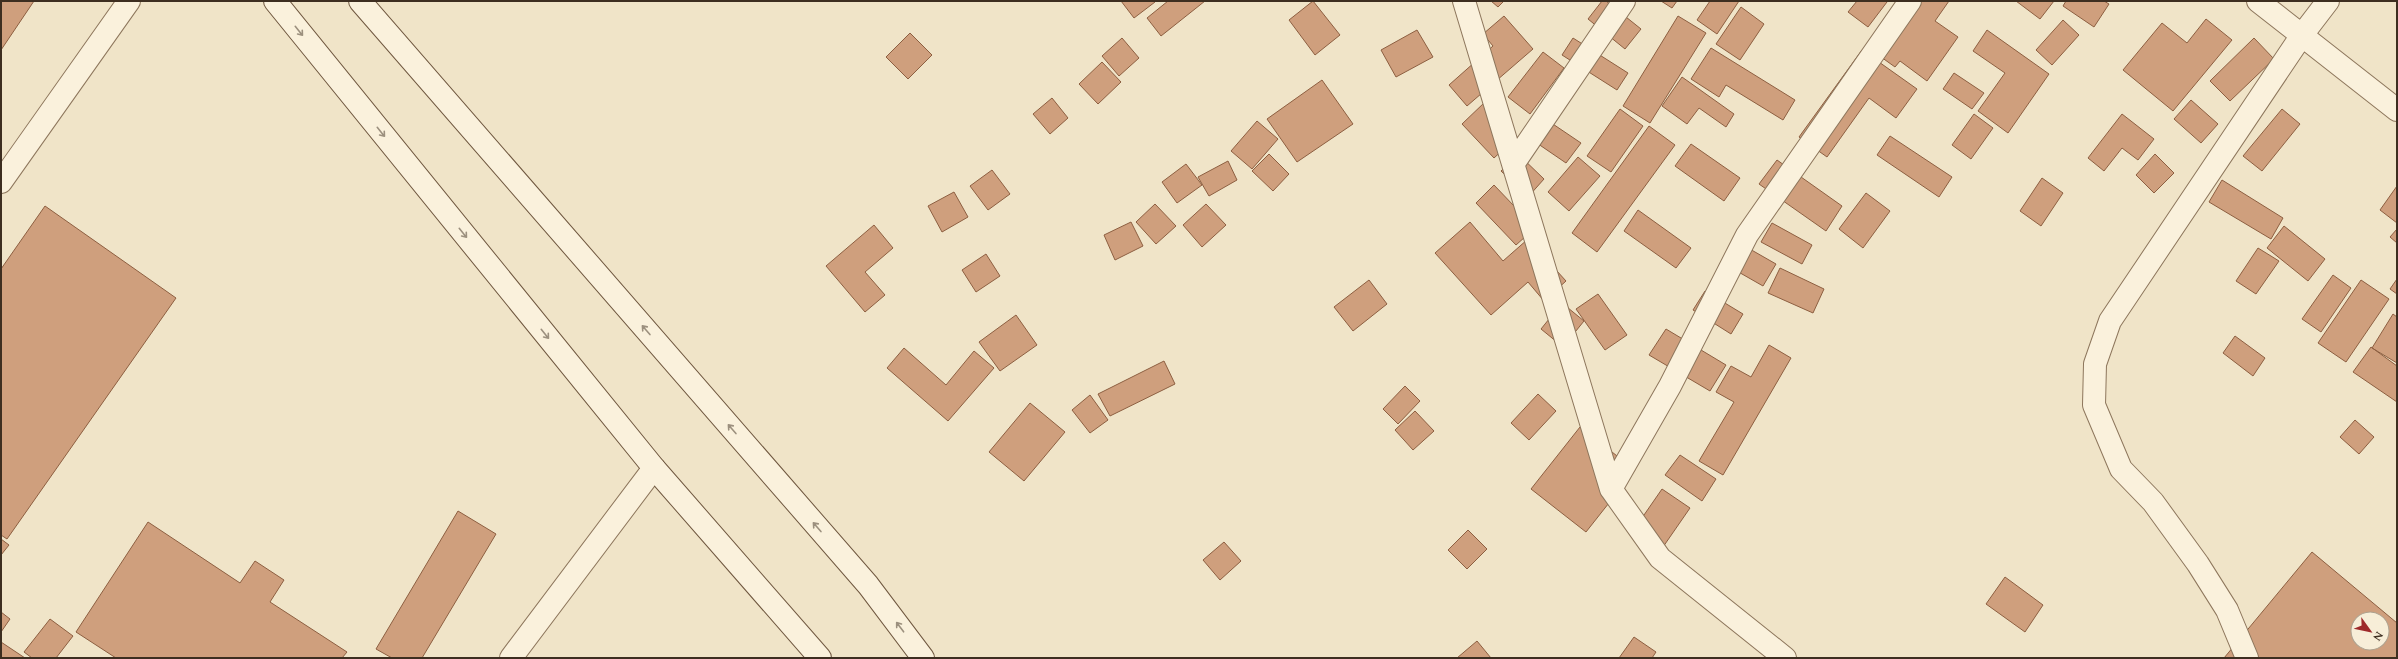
<svg xmlns="http://www.w3.org/2000/svg" width="2398" height="659" viewBox="0 0 2398 659" font-family="Spectral,serif">
<style>
.building{fill:#cf9f7d;stroke:#8d5f41;fill-rule:evenodd}
.lines{fill:none;stroke-linecap:round;stroke-linejoin:round}
.lane-casing{stroke:#8d765c;stroke-width:24}
.street-casing{stroke:#8d765c;stroke-width:24}
.secondary-casing{stroke:#6f573f;stroke-width:24}
.lane{stroke:#faf1dc;stroke-width:22}
.street{stroke:#faf1dc;stroke-width:22}
.secondary{stroke:#faf1dc;stroke-width:22}
.oneway{stroke:#9c907e}
</style>
<rect width="100%" height="100%" fill="#f0e4c8"/>
<path class="building" d="M1,1H34L1,50Z
M1121,1H1155V2L1134,18Z
M1168,1H1205L1161,36L1147,18Z
M1313,1L1340,35L1315,55L1289,20Z
M1491,1H1504L1498,7Z
M1602,1H1606L1641,29L1625,49L1588,19Z
M1661,1H1677L1672,8Z
M1710,1H1739L1717,34L1697,20Z
M1857,1H1885L1887,2L1868,27L1848,12Z
M1910,1H1949L1935,21L1958,37L1927,81L1900,61L1895,67L1874,52Z
M2016,1H2054L2040,19Z
M2066,1H2104L2109,4L2094,27L2063,6Z
M1741,7L1764,24L1740,60L1716,44Z
M1504,16L1533,49L1467,106L1449,85L1493,46L1483,34Z
M1678,16L1706,33L1650,123L1623,106Z
M2206,19L2232,40L2173,111L2123,70L2162,23L2187,43Z
M2063,20L2079,35L2052,65L2036,50Z
M1417,30L1433,57L1396,77L1381,50Z
M1987,30L2049,74L2008,133L1978,111L2005,73L1973,51Z
M910,33L932,55L908,79L886,57Z
M1122,38L1139,58L1119,76L1102,56Z
M1573,38L1628,73L1617,90L1562,55Z
M2254,38L2274,59L2230,101L2210,81Z
M1711,48L1795,100L1783,120L1726,85L1719,97L1691,79Z
M1862,50L1917,89L1896,118L1869,98L1827,157L1799,137Z
M1543,52L1564,68L1530,114L1508,97Z
M1102,62L1121,82L1098,104L1079,84Z
M1954,73L1984,93L1972,109L1943,89Z
M1682,77L1734,114L1726,127L1699,108L1687,124L1662,106Z
M1322,80L1353,124L1297,162L1267,119Z
M1052,98L1068,118L1050,134L1033,114Z
M2191,100L2218,124L2201,143L2174,119Z
M1485,102L1517,137L1494,158L1462,124Z
M1620,109L1643,126L1611,172L1587,156Z
M2282,109L2300,124L2262,171L2243,156Z
M1974,114L1993,128L1971,159L1952,145Z
M2122,114L2154,139L2138,160L2122,148L2104,171L2088,158Z
M1541,116L1581,143L1566,163L1528,137Z
M1257,121L1278,139L1252,169L1231,151Z
M1649,126L1675,145L1597,252L1572,233Z
M1890,136L1952,177L1939,197L1877,155Z
M1691,144L1740,178L1724,201L1675,166Z
M1269,154L1289,174L1273,191L1252,171Z
M1518,154L1544,179L1528,197L1501,171Z
M2155,154L2174,173L2154,193L2136,175Z
M1578,157L1600,176L1569,211L1548,192Z
M1777,160L1842,206L1826,231L1759,184Z
M1228,161L1237,180L1209,196L1198,177Z
M1186,164L1202,185L1177,203L1162,182Z
M992,170L1010,194L988,210L970,186Z
M2042,178L2063,193L2041,226L2020,211Z
M2222,180L2283,218L2271,239L2209,202Z
M1494,185L1535,228L1516,245L1476,203Z
M2397,186V223L2380,210Z
M954,192L968,217L942,232L928,206Z
M1866,193L1890,211L1863,248L1839,229Z
M1155,204L1176,226L1156,244L1136,222Z
M1206,204L1226,225L1202,247L1183,225Z
M45,206L176,298L7,539L1,535V269Z
M1638,210L1691,248L1676,268L1624,231Z
M1131,222L1143,246L1115,260L1104,235Z
M1470,222L1503,261L1528,239L1566,281L1544,301L1528,282L1491,315L1435,253Z
M1772,223L1812,245L1802,264L1761,242Z
M874,225L893,248L865,272L885,295L865,312L826,266Z
M2284,226L2325,259L2308,281L2267,248Z
M2397,229V243L2390,237Z
M1734,240L1776,264L1763,286L1721,262Z
M2258,248L2279,261L2256,294L2236,281Z
M986,254L1000,276L976,292L962,270Z
M1780,268L1824,289L1813,313L1768,293Z
M2333,275L2351,288L2321,332L2302,319Z
M2397,279V294L2390,289Z
M1369,280L1387,304L1353,331L1334,307Z
M2361,280L2389,299L2346,362L2318,343Z
M1705,291L1743,314L1731,334L1693,310Z
M1598,294L1627,335L1605,350L1576,309Z
M1562,303L1584,321L1563,347L1541,329Z
M2393,314L2397,317V363L2372,348Z
M1016,315L1037,345L1000,371L979,342Z
M1666,329L1726,365L1710,391L1649,355Z
M2235,336L2265,358L2253,376L2223,353Z
M1769,345L1791,358L1723,475L1699,461L1734,402L1716,392L1731,366L1751,377Z
M2371,347L2397,366V402L2353,372Z
M904,348L946,385L974,351L994,368L948,421L887,368Z
M1164,361L1175,384L1110,416L1098,394Z
M1405,386L1420,401L1398,424L1383,409Z
M1538,394L1556,411L1529,440L1511,423Z
M1090,395L1108,420L1090,433L1072,410Z
M1030,403L1065,432L1024,481L989,452Z
M1415,411L1434,431L1413,450L1395,430Z
M2355,420L2374,437L2359,454L2340,437Z
M1580,427L1635,470L1586,532L1531,489Z
M1680,455L1716,479L1702,501L1665,475Z
M1662,489L1690,508L1663,547L1635,528Z
M458,511L496,534L422,658H392L376,649Z
M148,522L240,583L255,561L284,580L270,602L347,652L342,658H116L76,632Z
M1468,530L1487,549L1467,569L1448,550Z
M1,539L9,545L1,555Z
M1224,542L1241,561L1220,580L1203,560Z
M2312,552L2397,623V658H2224ZM2358,619H2382V643H2358Z
M2005,577L2043,605L2025,632L1986,604Z
M1,612L10,619L1,632Z
M50,619L73,636L56,658H32L24,652Z
M1634,637L1656,652L1652,658H1619Z
M1477,641L1491,658H1457Z
M1,642L25,658H1Z"/>
<g class="lines">
<g class="lane-casing">
<path id="lane" d="M1,182L129,1
M511,658L654,468"/>
</g>
<g class="street-casing">
<path id="street" d="M1464,1L1611,489L1660,558L1785,658
M2258,1L2397,110
M1514,163L1624,1
M1611,489L1670,386L1747,235L1910,1
M2247,658L2227,610L2198,564L2153,502L2121,469L2094,405L2095,364L2110,321L2302,35L2328,1"/>
</g>
<g class="secondary-casing">
<path id="secondary" d="M275,1L654,468L820,658
M360,1L868,585L923,658"/>
</g>
<use href="#lane" class="lane"/>
<use href="#street" class="street"/>
<use href="#secondary" class="secondary"/>
</g>
<defs><path id="oneway-shaft" d="M-6 0H5M1.5-3L5.5 0L1.5 3" fill="none" stroke-width="1.6" stroke-linecap="round" stroke-linejoin="round"/></defs>
<g class="oneway">
<use href="#oneway-shaft" transform="translate(299 31) rotate(51)"/>
<use href="#oneway-shaft" transform="translate(381 132) rotate(51)"/>
<use href="#oneway-shaft" transform="translate(463 233) rotate(51)"/>
<use href="#oneway-shaft" transform="translate(646 330) rotate(-131)"/>
<use href="#oneway-shaft" transform="translate(545 334) rotate(51)"/>
<use href="#oneway-shaft" transform="translate(732 429) rotate(-131)"/>
<use href="#oneway-shaft" transform="translate(817 527) rotate(-131)"/>
<use href="#oneway-shaft" transform="translate(900 627) rotate(-127)"/>
</g>
<rect width="2398" height="659" fill="none" stroke="#3d2e20" stroke-width="4"/>
<g transform="translate(2370 631) rotate(123)"><circle r="19" fill="#f7eed8" stroke="#ada18e"/>
<path d="M0-3L7 15L0 10L-7 15Z" fill="#9e2a2b"/>
<text y="-6" font-size="11" font-weight="bold" text-anchor="middle" fill="#3d2e20">N</text>
</g>
</svg>
